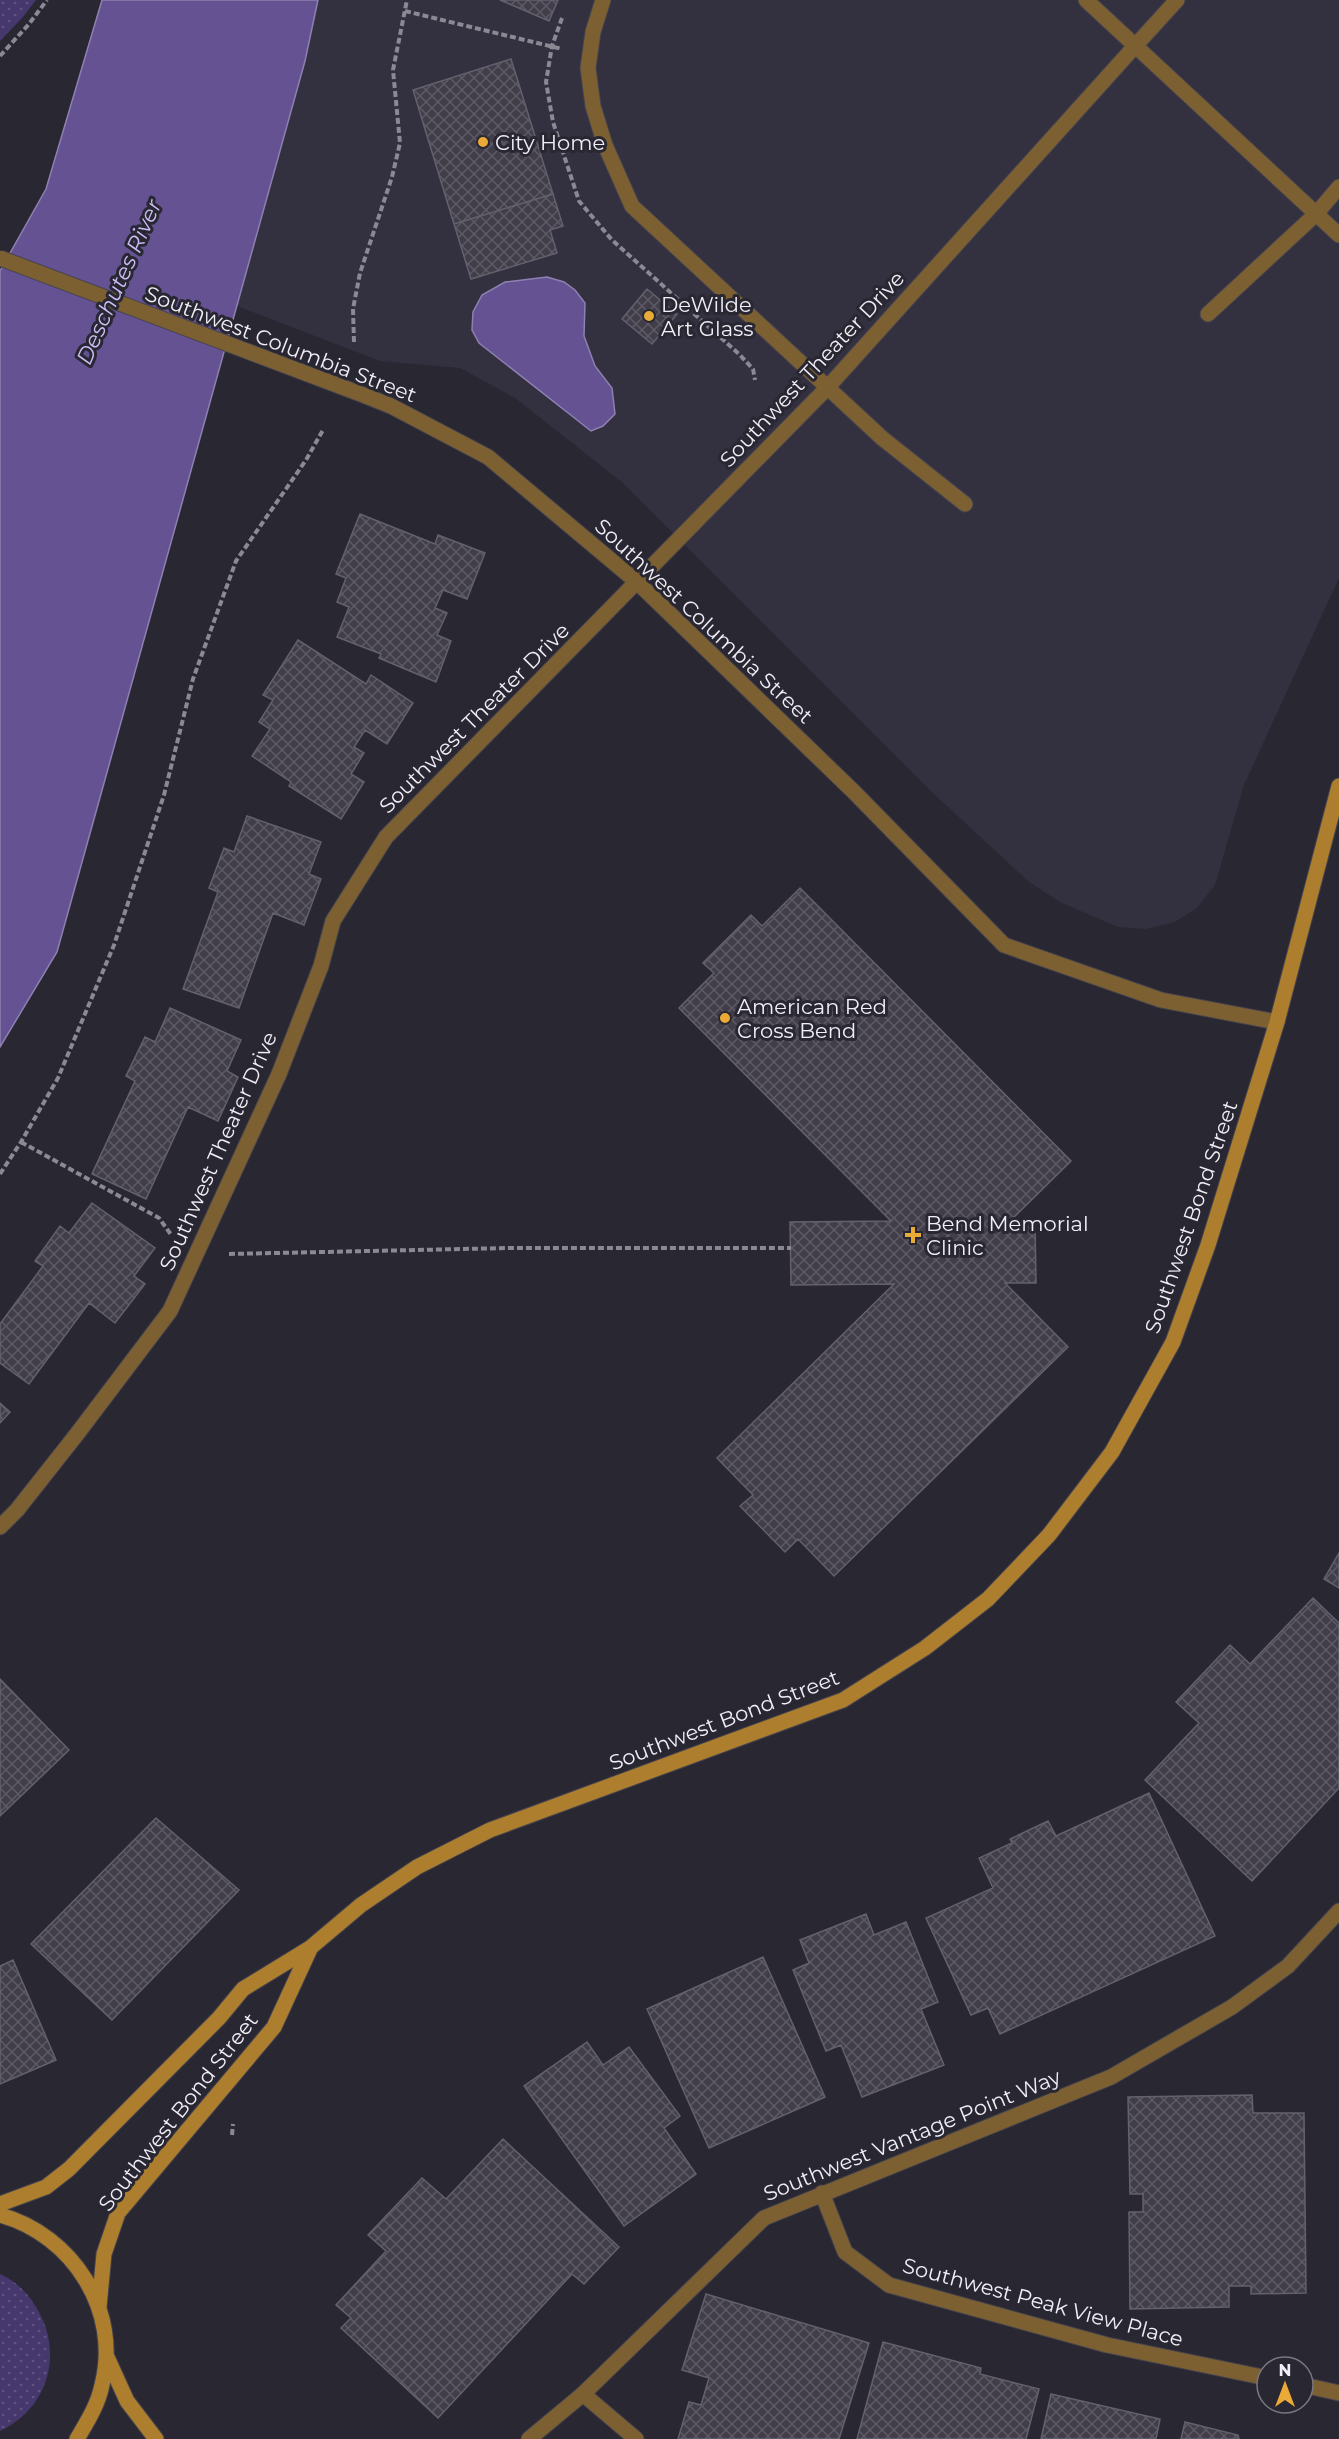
<svg xmlns="http://www.w3.org/2000/svg" width="1339" height="2439" viewBox="0 0 1339 2439" font-family="Montserrat,sans-serif">
<style>
.built{fill:#333040}
.grass{fill:url(#grass-dots)}
.water{fill:#645293;stroke:#8e81b1;stroke-width:1.5}
.building{fill:url(#building-cross-hatch);stroke:#63616d;stroke-width:1.5}
.lines{fill:none;stroke-linecap:round;stroke-linejoin:round}
.lane-casing{stroke:#45434d;stroke-width:17}
.street-casing{stroke:#45434d;stroke-width:17}
.secondary-casing{stroke:#45434d;stroke-width:17}
.path{stroke:#8b8993;stroke-width:4;stroke-dasharray:6 3;stroke-linecap:butt}
.lane{stroke:#7d6032;stroke-width:15}
.street{stroke:#7d6032;stroke-width:15}
.secondary{stroke:#ad7e2e;stroke-width:15}
.street-bridge-casing{stroke:#45434d;stroke-width:17;stroke-linecap:butt}
.street-bridge{stroke:#7d6032;stroke-width:15}
.poi-dot{fill:#eaaa38;stroke:#292732;stroke-width:2}
.labels{text-anchor:middle;dominant-baseline:central;stroke-width:6;stroke-linejoin:round;paint-order:stroke}
.poi-label{font-size:21px;fill:#f0eef6;stroke:#292732;text-anchor:start}
.street-label{font-size:21px;fill:#f0eef6;stroke:#292732}
.water-label{font-size:22px;font-style:italic;fill:#cabdf6;stroke:#292732}
</style>
<defs>
<pattern id="grass-dots" width="8" height="8" patternUnits="userSpaceOnUse" patternTransform="scale(1.5)"><rect width="8" height="8" fill="#46376c"/><path d="M2 2h.1M6 6h.1" fill="none" stroke="#615482" stroke-width="1.8" stroke-linecap="round"/></pattern>
<pattern id="building-cross-hatch" width="8" height="8" patternUnits="userSpaceOnUse" patternTransform="scale(1.5)"><rect width="8" height="8" fill="#413e4a"/><path d="M0 0l8 8M0 8l8-8" fill="none" stroke="#5d5a65"/></pattern>
</defs>
<rect width="100%" height="100%" fill="#292732"/>
<path class="built" d="M318,0H1339V578L1244,785L1215,885L1197,908L1175,922L1146,929L1118,927L1060,902L1029,882L935,795L623,483L515,398L460,368L380,361L237,306L305,61Z"/>
<path class="grass" d="M0,0H36L23,17L0,41Z
M0,2274C14,2280 27,2292 34,2304C65,2349 50,2408 0,2431Z"/>
<path class="water" d="M102,0H318L305,61L57,952L0,1047V271L46,189Z
M547,277L564,282L575,290L585,303L584,336L595,366L612,388L615,414L603,426L591,431L479,343L472,330L473,312L482,295L505,282Z"/>
<path class="building" d="M500,0H558L549,21Z
M511,59L553,194L454,224L413,90Z
M553,194L563,226L550,230L557,253L471,279L454,224Z
M647,289L677,314L652,344L622,319Z
M360,514L435,544L438,535L485,553L467,599L443,590L435,608L447,613L437,635L451,641L436,682L379,658L381,654L337,637L349,607L337,602L346,578L336,574Z
M298,640L366,684L371,675L413,703L387,744L365,730L354,747L364,753L351,774L364,782L341,819L289,786L291,782L252,756L270,729L259,722L273,700L263,695Z
M247,816L321,842L309,874L321,879L304,925L273,913L239,1008L183,989L218,892L209,888L224,848L234,852Z
M800,888L1071,1161L1010,1221L1035,1220L1036,1283H1005L1068,1347L834,1576L798,1539L785,1552L740,1506L753,1495L717,1458L894,1284L791,1285L790,1222L891,1221L679,1008L714,973L703,963L751,915L762,926Z
M170,1008L241,1040L227,1071L238,1077L218,1121L188,1107L146,1199L92,1174L135,1081L126,1076L145,1037L155,1042Z
M92,1203L155,1248L134,1276L145,1284L115,1323L89,1303L29,1384L0,1363V1324L43,1266L35,1261L60,1226L69,1233Z
M0,1403L10,1412L0,1423Z
M1339,1553V1588L1324,1579Z
M1313,1598L1339,1623V1788L1252,1881L1145,1780L1199,1723L1176,1702L1230,1645L1250,1664Z
M0,1679L69,1750L0,1816Z
M1149,1793L1215,1936L1000,2034L988,2008L971,2015L926,1918L993,1888L979,1858L1012,1843L1010,1839L1048,1821L1056,1836Z
M156,1818L239,1890L112,2020L31,1944Z
M866,1914L874,1935L906,1922L938,2002L921,2009L944,2065L862,2097L841,2045L826,2051L793,1970L809,1963L800,1940Z
M763,1957L825,2097L709,2148L647,2009Z
M13,1960L56,2060L0,2084V1966Z
M587,2042L603,2065L629,2047L680,2116L664,2128L696,2174L624,2226L524,2086Z
M1252,2095L1253,2113H1304L1306,2293L1251,2294V2286H1229V2307L1130,2309L1129,2212H1143V2194H1130L1128,2097Z
M503,2139L619,2247L584,2284L572,2274L438,2418L341,2328L351,2318L336,2305L386,2251L368,2235L422,2178L446,2199Z
M706,2294L869,2343L839,2439H678L689,2402L701,2405L709,2378L682,2370Z
M883,2342L981,2368L980,2374L1039,2389L1026,2439H857Z
M1051,2394L1160,2419L1156,2439H1041Z
M1185,2422L1238,2435L1239,2439H1181Z"/>
<g class="lines">
<g class="lane-casing">
<path id="lane" d="M603,0L593,32L588,68L593,106L605,145L632,206L882,438L965,504
M1136,45L1177,0
M1208,314L1316,214L1339,187
M583,2394L636,2439"/>
</g>
<g class="street-casing">
<path id="street" d="M1086,0L1339,235
M366,396L391,406L488,457L637,582L854,792L1004,945L1161,1000L1277,1022
M0,1527L17,1510L77,1434L170,1311L279,1074L321,966L333,921L386,837L827,388L1136,45
M822,2193L845,2252L889,2285L1107,2345L1267,2378
M1303,2385L1339,2393
M529,2439L583,2394L764,2218L1111,2077L1232,2007L1288,1966L1339,1911"/>
</g>
<g class="secondary-casing">
<path id="secondary" d="M0,2204L46,2187L69,2169L219,2018L243,1989L310,1948L361,1905L417,1867L490,1830L843,1700L925,1648L988,1599L1049,1535L1112,1452L1173,1342L1208,1245L1277,1022L1339,786
M0,2215C73,2235 121,2311 102,2385C98,2405 87,2422 77,2439
M99,2307L104,2254L118,2213L274,2027L310,1949
M107,2357L127,2401L156,2439"/>
</g>
<path class="path" d="M405,11L562,49
M562,18L552,46L546,82L553,122L579,201L612,240L739,354L753,369L755,380
M0,56L29,24L47,0
M354,342L353,309L360,273L392,177L400,143L393,70L407,0
M21,1142L159,1218L172,1236
M0,1174L21,1142L58,1078L114,945L164,795L193,679L236,561L306,460L323,430
M229,1254L509,1248H791
M232,2135L233,2124"/>
<use href="#lane" class="lane"/>
<use href="#street" class="street"/>
<use href="#secondary" class="secondary"/>
<g class="street-bridge-casing">
<path id="street-bridge" d="M0,258L366,396"/>
</g>
<use href="#street-bridge" class="street-bridge"/>
</g>
<g class="poi-dot">
<circle cx="483" cy="142" r="6"/>
<circle cx="649" cy="316" r="6"/>
<circle cx="725" cy="1018" r="6"/>
<path d="M910 1226h6v6h6v6h-6v6h-6v-6h-6v-6h6z"/>
</g>
<g class="labels">
<g class="poi-label">
<text x="495" y="142">City Home</text>
<text x="661" y="304">DeWilde<tspan x="661" dy="24">Art Glass</tspan></text>
<text x="737" y="1006">American Red<tspan x="737" dy="24">Cross Bend</tspan></text>
<text x="926" y="1223">Bend Memorial<tspan x="926" dy="24">Clinic</tspan></text>
</g>
<g class="street-label">
<text transform="translate(281 344) rotate(21)">Southwest Columbia Street</text>
<text transform="translate(812 369) rotate(-47)">Southwest Theater Drive</text>
<text transform="translate(704 621) rotate(43)">Southwest Columbia Street</text>
<text transform="translate(474 718) rotate(-45)">Southwest Theater Drive</text>
<text transform="translate(218 1151) rotate(-66)">Southwest Theater Drive</text>
<text transform="translate(1191 1217) rotate(-71)">Southwest Bond Street</text>
<text transform="translate(724 1720) rotate(-21)">Southwest Bond Street</text>
<text transform="translate(178 2112) rotate(-52)">Southwest Bond Street</text>
<text transform="translate(912 2135) rotate(-22)">Southwest Vantage Point Way</text>
<text transform="translate(1043 2302) rotate(15)">Southwest Peak View Place</text>
</g>
<g class="water-label">
<text transform="translate(119 282) rotate(-66)">Deschutes River</text>
</g>
</g>
<g transform="translate(1285 2385)"><circle r="28" fill="#292732" stroke="#797780" stroke-width="1.5"/>
<path d="M0-4.5L10 22L0 15L-10 22Z" fill="#eaaa38"/>
<text y="-9" font-size="16" font-weight="bold" text-anchor="middle" fill="#f0eef6">N</text>
</g>
</svg>
